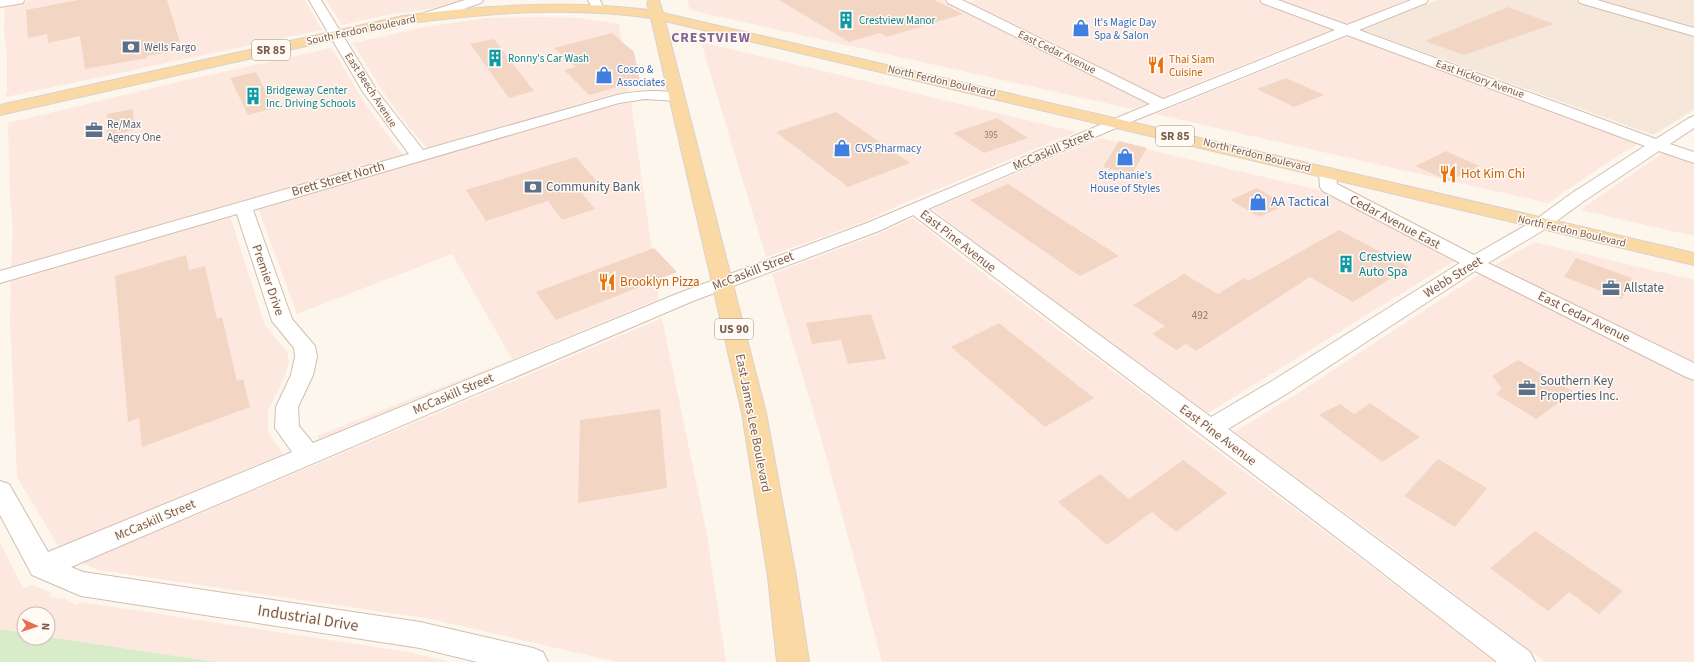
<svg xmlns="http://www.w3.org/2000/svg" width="1694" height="662" viewBox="0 0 1694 662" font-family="'Source Sans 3',sans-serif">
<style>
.residential{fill:#f5e8da}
.commercial{fill:#fde8e0}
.green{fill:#d8ecc9}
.building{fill:#f3d5c3}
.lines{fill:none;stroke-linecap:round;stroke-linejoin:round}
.street-casing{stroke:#d1beb0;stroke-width:2}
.secondary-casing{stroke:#d6c0b0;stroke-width:2}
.primary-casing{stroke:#dad1cd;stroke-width:2}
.street{fill:#fff;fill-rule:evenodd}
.secondary{fill:#fff;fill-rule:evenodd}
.primary{fill:#fbd9a5;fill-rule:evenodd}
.labels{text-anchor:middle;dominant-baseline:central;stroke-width:3;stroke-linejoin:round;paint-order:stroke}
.far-number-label{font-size:9px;fill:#987a6a}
.far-culture-label{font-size:11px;fill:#0d838f;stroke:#fffaf3;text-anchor:start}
.far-shop-label{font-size:11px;fill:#366cbe;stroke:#fffaf3;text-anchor:start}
.far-street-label{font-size:11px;fill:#7a5c4d;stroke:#fffaf3}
.far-service-label{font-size:11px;fill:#4e5e75;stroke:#fffaf3;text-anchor:start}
.far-food-label{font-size:11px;fill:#c56008;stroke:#fffaf3;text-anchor:start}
.number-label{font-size:11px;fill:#987a6a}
.shield{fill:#fffaf3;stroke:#a28b7f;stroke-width:1}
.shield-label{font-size:12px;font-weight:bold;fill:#7a5c4d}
.street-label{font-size:13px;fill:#7a5c4d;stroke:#fffaf3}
.food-label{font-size:13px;fill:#c56008;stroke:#fffaf3;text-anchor:start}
.service-label{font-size:13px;fill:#4e5e75;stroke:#fffaf3;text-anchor:start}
.shop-label{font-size:13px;fill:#366cbe;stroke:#fffaf3;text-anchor:start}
.culture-label{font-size:13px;fill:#0d838f;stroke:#fffaf3;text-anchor:start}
.far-district-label{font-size:14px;font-weight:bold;letter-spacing:1px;fill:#846695;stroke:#fffaf3}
.near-street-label{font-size:16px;fill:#7a5c4d;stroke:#fffaf3}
</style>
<rect width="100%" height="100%" fill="#fdf6ec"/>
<path class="residential" d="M1437,0H1573L1694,36V110L1653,135L1363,30Z
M1594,0H1694V29Z"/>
<path class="commercial" d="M32,0H305L322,30L6,97V92H8L7,89V54L4,31L5,5Z
M326,0H466L448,6L387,15L342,25Z
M687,0H942L1147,103L1132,109L690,10Z
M977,0H1256L1334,29L1162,97L968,3Z
M1277,0H1406L1345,25Z
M541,17L580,18L619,24L629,93L612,95L580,104L427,148L404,121L381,89L353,43L420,28L485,18Z
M1350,36L1640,143L1619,155L1548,203L1155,114Z
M701,42L844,76L1076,132L907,202L897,205L898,206L864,222L766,257Z
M332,48L359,94L381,126L403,155L11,267L13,231L10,195L8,123L182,81Z
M631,102L659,299L319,439L317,436L512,359L452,254L297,314L258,208L590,111Z
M1100,138L1323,191L1454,261L1208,413L990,254L932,209Z
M1664,152L1694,164V236L1580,210Z
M230,216L265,325L287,352L289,361L285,376L268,411V432L283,454L59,547L17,477L10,321L11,281Z
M913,218L967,261L1186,426L1185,427L1352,552L1495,662H882L822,441L772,274L881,233Z
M1534,242L1694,280V363L1495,265Z
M1480,274L1694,382V662H1545L1380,538L1234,432L1295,395Z
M662,318L707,535L726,662H617L431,619L98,570L83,563Z
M0,542L23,588L32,585L52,593L49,597L65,599L77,605L81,602L408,652L450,662H216L48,637V614H24V633L0,629Z"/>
<path class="green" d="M0,629L24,633V638H48V637L216,662H0Z"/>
<path class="building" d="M78,0H167L180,42H176L177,46L167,48L168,52L147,56V58L85,69L80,36L48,43L47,34L28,38L26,10Z
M779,0H934L963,14L887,37L880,33L849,42Z
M1508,7L1554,24L1464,55L1425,41Z
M612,33L634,52L640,81L589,95L564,70L576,67L554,48Z
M494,39L506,55L534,91L509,98L470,44Z
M256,72L274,108L248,115L230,78Z
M1286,78L1324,95L1294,107L1257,89Z
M133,109L134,130L107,136V114Z
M836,112L910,163L848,187L776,132Z
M997,118L1028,138L984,153L953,133Z
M1119,141L1147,148L1132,174L1103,167Z
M1446,151L1479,166L1449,181L1415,166Z
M576,157L600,185L580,191L595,209L562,220L548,201L486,221L466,190Z
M1008,184L1057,216L1119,256L1080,276L970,200Z
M1257,188L1286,205L1259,217L1230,200Z
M1339,230L1409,267L1353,302L1310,277L1196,351L1186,344L1176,350L1152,334L1165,326L1133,305L1184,274L1218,294L1244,278L1248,281Z
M654,248L677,272L556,320L536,292Z
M186,255L189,270L205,266L217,319L222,317L237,381L243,379L250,407L142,447L139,418L128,422L115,276Z
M1576,258L1632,278L1622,299L1564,277Z
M871,314L886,359L848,364L841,340L812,344L806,323Z
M999,323L1094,398L1045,427L951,347Z
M1518,360L1574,392L1536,419L1496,394L1502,388L1492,376Z
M1370,403L1420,437L1382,462L1319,415L1340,404L1354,414Z
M660,409L667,488L578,503L580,420Z
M1438,459L1487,488L1455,527L1404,496Z
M1183,460L1227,493L1176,532L1152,512L1107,545L1058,502L1100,474L1129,499Z
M1535,531L1623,591L1599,614L1569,592L1548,611L1490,568Z"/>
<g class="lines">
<g class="street-casing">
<path id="street" d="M309,0H321L377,91L423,150L617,95C638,91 661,89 682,94L684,97L682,100L677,101L645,99L619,103L253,210L292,319L315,346L317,357L313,375L298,407L299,426L313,443L679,293L867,223L1150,104L948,3L946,0H962L1163,99L1335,30L1262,3L1260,0H1278L1347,25L1411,0H1428L1426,3L1359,30L1656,139L1689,118L1694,116V128L1670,144L1694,152V163L1659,151L1584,201L1547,228L1488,263L1694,363V380L1686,377L1475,271L1288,393L1228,429L1530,652L1535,662H1497L1357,553L913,215L879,231L693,301L71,567L83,572L420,622L533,648L543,652L548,662H477L420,648L81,596L32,575L0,515V481L9,484L48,552L292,452L275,428L276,407L291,375L295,357L294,348L272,321L237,214L0,283V271L409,154L363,92ZM1347,35L1645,146L1572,193L1535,220L1474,255L1337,184L1335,173L1333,169L1327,168L1321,169L1319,173L1320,187L1323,191L1460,263L1272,381L1211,417L928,209L1123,125Z
M465,0H483L481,3L434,19H424L423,16L424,13Z
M588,0H600L603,7L601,10H593Z
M1578,0H1597L1694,28V36L1580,3Z"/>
</g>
<g class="secondary-casing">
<path id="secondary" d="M0,0H24L23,3L0,7Z"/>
</g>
<g class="primary-casing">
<path id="primary" d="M649,0H659L663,13L1694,253V265L665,21L766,413L796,577L809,662H777L768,577L742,413L651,18C568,6 486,13 403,24L0,115V105L403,16C485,5 567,0 649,10L647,3Z"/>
</g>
<use href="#street" class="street"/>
<use href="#secondary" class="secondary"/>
<use href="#primary" class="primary"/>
</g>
<defs>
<g id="building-bare" transform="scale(1.38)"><path d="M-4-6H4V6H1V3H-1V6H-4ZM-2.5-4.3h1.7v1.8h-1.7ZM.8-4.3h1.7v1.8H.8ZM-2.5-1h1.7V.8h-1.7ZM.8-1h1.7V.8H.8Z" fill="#0f9aa8" stroke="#fffaf3" stroke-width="2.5" paint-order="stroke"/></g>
<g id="shop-bare" transform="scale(1.38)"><path d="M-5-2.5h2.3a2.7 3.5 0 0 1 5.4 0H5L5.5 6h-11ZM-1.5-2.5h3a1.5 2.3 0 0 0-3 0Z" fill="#3f7fe0" stroke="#fffaf3" stroke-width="2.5" paint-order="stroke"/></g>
<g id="bank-bare" transform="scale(1.38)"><path d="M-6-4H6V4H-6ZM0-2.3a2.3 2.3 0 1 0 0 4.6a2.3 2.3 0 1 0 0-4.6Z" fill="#5c6f8a" stroke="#fffaf3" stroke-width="2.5" paint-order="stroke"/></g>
<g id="restaurant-bare" transform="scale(1.38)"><path d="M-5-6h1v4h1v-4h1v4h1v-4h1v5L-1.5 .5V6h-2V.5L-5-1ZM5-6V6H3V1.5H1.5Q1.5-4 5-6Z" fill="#e8710a" stroke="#fffaf3" stroke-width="2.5" paint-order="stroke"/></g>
<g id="office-bare" transform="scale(1.38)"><path d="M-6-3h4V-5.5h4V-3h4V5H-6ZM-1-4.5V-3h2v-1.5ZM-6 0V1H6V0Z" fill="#5c6f8a" stroke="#fffaf3" stroke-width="2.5" paint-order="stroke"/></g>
</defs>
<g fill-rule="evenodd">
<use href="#building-bare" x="846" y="20"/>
<use href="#shop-bare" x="1081" y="28"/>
<use href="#bank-bare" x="131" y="47"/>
<use href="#building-bare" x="495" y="58"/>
<use href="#restaurant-bare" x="1156" y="65"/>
<use href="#shop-bare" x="604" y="75"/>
<use href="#building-bare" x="253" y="96"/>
<use href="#office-bare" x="94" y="130"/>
<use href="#shop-bare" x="842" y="148"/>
<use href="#shop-bare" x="1125" y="157"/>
<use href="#restaurant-bare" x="1448" y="174"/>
<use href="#bank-bare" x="533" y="187"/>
<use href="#shop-bare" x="1258" y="202"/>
<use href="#building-bare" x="1346" y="264"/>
<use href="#restaurant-bare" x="607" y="282"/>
<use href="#office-bare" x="1611" y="288"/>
<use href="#office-bare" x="1527" y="388"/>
</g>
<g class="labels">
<g class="far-number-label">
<text x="991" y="135">395</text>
</g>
<g class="far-culture-label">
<text x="859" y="20">Crestview Manor</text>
<text x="508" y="58">Ronny's Car Wash</text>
<text x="266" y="90">Bridgeway Center<tspan x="266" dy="13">Inc. Driving Schools</tspan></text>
</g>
<g class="far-shop-label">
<text x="1094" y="22">It's Magic Day<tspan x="1094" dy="13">Spa &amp; Salon</tspan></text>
<text x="617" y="69">Cosco &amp;<tspan x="617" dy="13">Associates</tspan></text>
<text x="855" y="148">CVS Pharmacy</text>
<text x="1125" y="175" text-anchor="middle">Stephanie's<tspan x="1125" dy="13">House of Styles</tspan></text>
</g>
<g class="far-street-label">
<text transform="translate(361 30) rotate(-12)">South Ferdon Boulevard</text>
<text transform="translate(1057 52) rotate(26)">East Cedar Avenue</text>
<text transform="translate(1480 79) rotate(20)">East Hickory Avenue</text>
<text transform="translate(942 81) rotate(13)">North Ferdon Boulevard</text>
<text transform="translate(371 90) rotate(57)">East Beech Avenue</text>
<text transform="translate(1257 155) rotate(14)">North Ferdon Boulevard</text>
<text transform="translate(1572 231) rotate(13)">North Ferdon Boulevard</text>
</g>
<g class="far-service-label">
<text x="144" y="47">Wells Fargo</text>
<text x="107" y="124">Re/Max<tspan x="107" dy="13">Agency One</tspan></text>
</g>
<g class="far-food-label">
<text x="1169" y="59">Thai Siam<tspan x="1169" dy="13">Cuisine</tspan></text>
</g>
<g class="number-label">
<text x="1200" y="315">492</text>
</g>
<g class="shield">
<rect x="252" y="40" width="38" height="20" rx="3"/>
<rect x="1156" y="126" width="38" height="20" rx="3"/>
<rect x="715" y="319" width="38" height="20" rx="3"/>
</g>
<g class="shield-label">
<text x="271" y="50">SR 85</text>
<text x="1175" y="136">SR 85</text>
<text x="734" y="329">US 90</text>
</g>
<g class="street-label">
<text transform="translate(1053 150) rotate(-23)">McCaskill Street</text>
<text transform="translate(338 179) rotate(-16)">Brett Street North</text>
<text transform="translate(1395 222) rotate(28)">Cedar Avenue East</text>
<text transform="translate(958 241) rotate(38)">East Pine Avenue</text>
<text transform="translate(753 271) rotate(-21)">McCaskill Street</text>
<text transform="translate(1453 277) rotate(-32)">Webb Street</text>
<text transform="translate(268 280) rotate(71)">Premier Drive</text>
<text transform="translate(1584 317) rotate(26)">East Cedar Avenue</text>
<text transform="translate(453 394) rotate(-23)">McCaskill Street</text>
<text transform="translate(753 423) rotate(79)">East James Lee Boulevard</text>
<text transform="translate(1218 435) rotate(37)">East Pine Avenue</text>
<text transform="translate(155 520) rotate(-23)">McCaskill Street</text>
</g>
<g class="food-label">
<text x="1461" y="174">Hot Kim Chi</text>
<text x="620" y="282">Brooklyn Pizza</text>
</g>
<g class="service-label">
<text x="546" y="187">Community Bank</text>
<text x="1624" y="288">Allstate</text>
<text x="1540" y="381">Southern Key<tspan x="1540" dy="15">Properties Inc.</tspan></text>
</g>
<g class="shop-label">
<text x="1271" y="202">AA Tactical</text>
</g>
<g class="culture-label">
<text x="1359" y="257">Crestview<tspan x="1359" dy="15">Auto Spa</tspan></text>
</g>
<g class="far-district-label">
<text x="711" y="38">CRESTVIEW</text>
</g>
<g class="near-street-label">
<text transform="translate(308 618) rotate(9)">Industrial Drive</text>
</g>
</g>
<g transform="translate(36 626) rotate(93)"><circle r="19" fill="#fffaf3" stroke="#cabbb1"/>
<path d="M0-3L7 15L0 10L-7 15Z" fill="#e76f51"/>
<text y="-6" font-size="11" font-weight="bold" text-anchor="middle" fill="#7a5c4d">N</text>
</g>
</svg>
